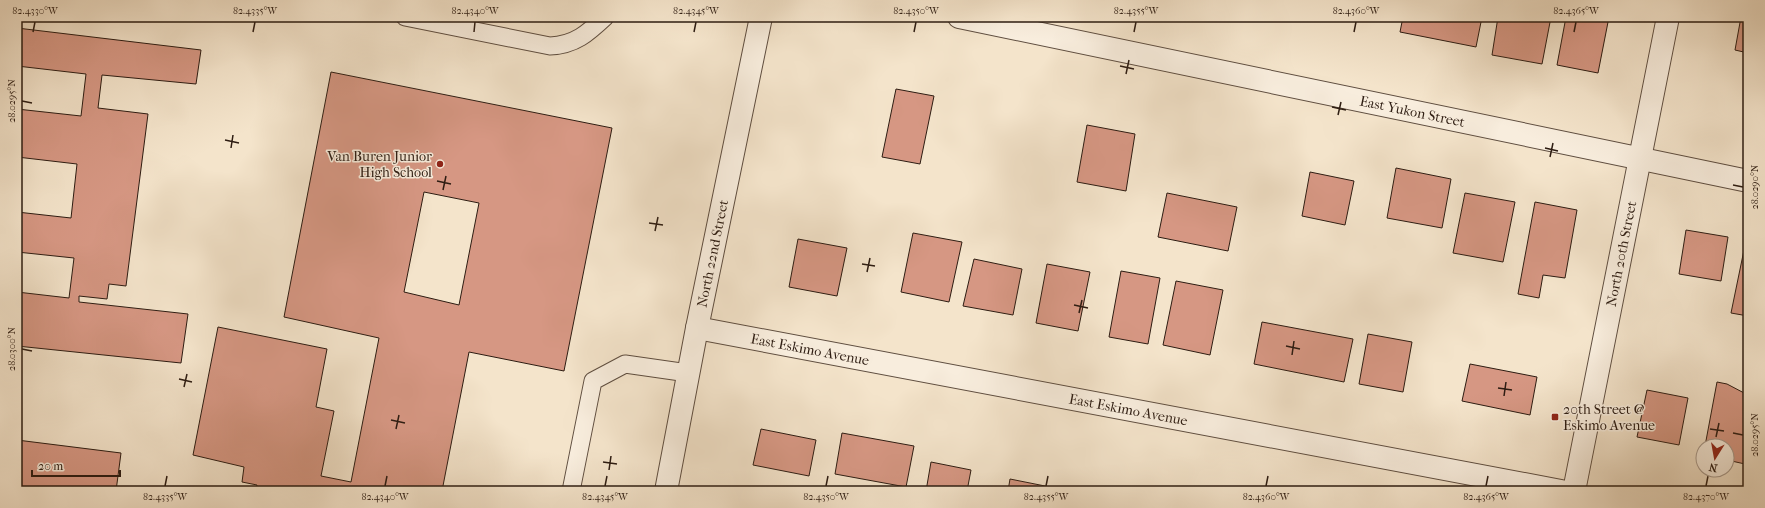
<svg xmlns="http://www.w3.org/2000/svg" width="1765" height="508" viewBox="0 0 1765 508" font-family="'IM FELL French Canon',serif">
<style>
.building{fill:#d69783;stroke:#2d1c12;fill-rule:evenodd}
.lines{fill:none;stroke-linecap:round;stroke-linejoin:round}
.service-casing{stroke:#5f4e40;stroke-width:19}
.minor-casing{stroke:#5f4e40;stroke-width:24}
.tertiary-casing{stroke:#5f4e40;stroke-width:24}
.service{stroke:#f8eddd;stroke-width:17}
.minor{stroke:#f8eddd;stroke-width:22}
.tertiary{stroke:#f8eddd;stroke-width:22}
.ticks{fill:none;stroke:#2d1c12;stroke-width:1.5}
.poi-dot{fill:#8f2418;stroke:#f8eddd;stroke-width:1.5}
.labels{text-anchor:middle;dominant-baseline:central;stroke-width:3;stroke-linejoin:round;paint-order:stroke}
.street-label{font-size:14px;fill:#2d1c12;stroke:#f8eddd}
.poi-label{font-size:14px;fill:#2d1c12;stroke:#f8eddd;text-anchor:end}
.neatline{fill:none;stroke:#2d1c12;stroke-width:1.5}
.ticks-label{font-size:10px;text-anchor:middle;fill:#2d1c12}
</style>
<rect width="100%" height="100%" fill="#f4e4cb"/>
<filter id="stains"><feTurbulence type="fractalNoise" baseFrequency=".005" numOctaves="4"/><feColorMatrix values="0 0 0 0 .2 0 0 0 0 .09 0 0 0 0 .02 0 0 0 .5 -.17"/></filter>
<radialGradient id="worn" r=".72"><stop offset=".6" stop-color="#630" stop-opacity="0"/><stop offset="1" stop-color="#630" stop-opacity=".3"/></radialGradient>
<path class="building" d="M1403,17H1482L1476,47L1400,32Z
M1498,17H1551L1542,64L1492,55Z
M1566,17H1609L1598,73L1557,65Z
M1741,17H1748V53L1735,50Z
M17,28L201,50L196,84L102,75L98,108L148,114L126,286L109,284L107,299L79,296V302L188,314L181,363L17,346V292L69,298L74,258L17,252V212L71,218L77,164L17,157V109L81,116L86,74L17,66Z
M331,72L612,128L564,371L469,352L442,491H256L257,485L242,482L244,467L193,455L218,327L327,349L316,407L334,411L321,476L351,482L379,338L284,317ZM424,192L479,203L459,305L404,292Z
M896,89L934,96L920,164L882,157Z
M1087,125L1135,134L1126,191L1077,182Z
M1396,168L1451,179L1442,228L1387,218Z
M1310,172L1354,181L1345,225L1302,216Z
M1167,193L1237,207L1228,251L1158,237Z
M1465,193L1515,202L1503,262L1453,253Z
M1535,202L1577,210L1565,278L1543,275L1539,298L1518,294Z
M1686,230L1728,237L1721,281L1679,274Z
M913,233L962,242L949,302L901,292Z
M798,239L847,248L837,296L789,287Z
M1744,250L1748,251V316L1731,313Z
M974,259L1022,269L1013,315L963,306Z
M1047,264L1090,272L1078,331L1036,323Z
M1121,271L1160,278L1148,344L1109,337Z
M1176,281L1223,290L1210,355L1163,345Z
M1262,322L1353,339L1344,382L1254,364Z
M1368,334L1412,342L1403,392L1359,384Z
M1470,364L1537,377L1530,415L1462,401Z
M1717,382L1727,384L1746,394L1745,397H1748V445L1745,464L1727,460V446H1705Z
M1647,390L1688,398L1679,445L1637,437Z
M761,429L816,440L809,476L753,465Z
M842,433L914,446L906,487L835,474Z
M17,440L121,453L116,491H17Z
M931,462L971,470L967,491H926Z
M1010,479L1055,488L1054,491H1008Z"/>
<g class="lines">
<g class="service-casing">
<path id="service" d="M405,17L550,46C575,45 588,33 605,17
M571,491L593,381L625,364L688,373"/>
</g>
<g class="minor-casing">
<g id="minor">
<path id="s1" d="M959,17L1748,181"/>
<path id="s2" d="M697,328L1561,491"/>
</g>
</g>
<g class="tertiary-casing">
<g id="tertiary">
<path id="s3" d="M666,491L697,328L761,17"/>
<path id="s4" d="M1574,491L1668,17"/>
</g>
</g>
<use href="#service" class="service"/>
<use href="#minor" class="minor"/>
<use href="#tertiary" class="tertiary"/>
</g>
<path class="ticks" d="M33,32L35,22M253,32L255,22M474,32L475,22M694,32L696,22M914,32L916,22M1134,32L1136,22M1354,32L1356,22M1574,32L1576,22M1120,66L1134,69M1126,74L1129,60M22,101L32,103M1332,107L1346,110M1338,115L1341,102M225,140L239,143M231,148L233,135M1545,148L1558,151M1550,157L1553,143M437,181L451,184M1733,185L1743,187M443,190L446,176M649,223L663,225M655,231L658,217M862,264L875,266M867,272L870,258M1074,305L1088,308M1079,313L1082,300M1286,346L1300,349M22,349L32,351M1292,355L1294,341M179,379L192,382M184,387L187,374M1498,388L1512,390M1504,396L1506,382M391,420L405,423M396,429L399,415M1710,429L1724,431M1733,433L1743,435M1716,437L1719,423M603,462L617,464M609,470L611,456M165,486L167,476M385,486L387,476M605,486L607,476M826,486L828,476M1046,486L1048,476M1266,486L1268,476M1486,486L1488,476M1706,486L1708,476"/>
<g class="poi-dot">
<circle cx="440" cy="164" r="4"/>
<rect x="1551" y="413" width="8" height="8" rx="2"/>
</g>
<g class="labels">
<g class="street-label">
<text stroke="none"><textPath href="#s1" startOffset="463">East Yukon Street</textPath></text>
<text stroke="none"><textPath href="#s3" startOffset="242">North 22nd Street</textPath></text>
<text stroke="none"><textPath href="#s4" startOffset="242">North 20th Street</textPath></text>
<text stroke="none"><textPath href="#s2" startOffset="115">East Eskimo Avenue</textPath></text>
<text stroke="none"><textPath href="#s2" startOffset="439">East Eskimo Avenue</textPath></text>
</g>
<g class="poi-label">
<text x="432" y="156">Van Buren Junior<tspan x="432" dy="16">High School</tspan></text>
<text x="1563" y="409" text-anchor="start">20th Street @<tspan x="1563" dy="16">Eskimo Avenue</tspan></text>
</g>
</g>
<rect width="1765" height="508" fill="none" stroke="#f4e4cb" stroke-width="44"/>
<g transform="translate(1715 458) rotate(191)"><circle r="19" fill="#f8eddd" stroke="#a7998c"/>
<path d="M0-3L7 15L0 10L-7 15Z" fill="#8f2418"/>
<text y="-6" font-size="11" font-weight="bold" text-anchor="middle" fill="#2d1c12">N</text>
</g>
<path d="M32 470v6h88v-6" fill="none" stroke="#2d1c12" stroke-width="2"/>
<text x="38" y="470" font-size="12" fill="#2d1c12" stroke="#f8eddd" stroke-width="3" paint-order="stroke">20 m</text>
<rect x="22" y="22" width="1721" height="464" class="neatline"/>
<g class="ticks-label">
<text x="35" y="14">82.4330°W</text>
<text x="255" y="14">82.4335°W</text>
<text x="475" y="14">82.4340°W</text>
<text x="696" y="14">82.4345°W</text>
<text x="916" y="14">82.4350°W</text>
<text x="1136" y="14">82.4355°W</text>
<text x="1356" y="14">82.4360°W</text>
<text x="1576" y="14">82.4365°W</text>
<text transform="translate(11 101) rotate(-90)" y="4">28.0295°N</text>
<text transform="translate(1754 187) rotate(-90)" y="4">28.0290°N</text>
<text transform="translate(11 349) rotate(-90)" y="4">28.0300°N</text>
<text transform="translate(1754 435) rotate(-90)" y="4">28.0295°N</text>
<text x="165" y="500">82.4335°W</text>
<text x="385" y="500">82.4340°W</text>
<text x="605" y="500">82.4345°W</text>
<text x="826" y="500">82.4350°W</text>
<text x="1046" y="500">82.4355°W</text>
<text x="1266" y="500">82.4360°W</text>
<text x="1486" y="500">82.4365°W</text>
<text x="1706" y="500">82.4370°W</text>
</g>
<rect width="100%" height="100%" filter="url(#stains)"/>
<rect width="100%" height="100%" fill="url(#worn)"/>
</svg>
